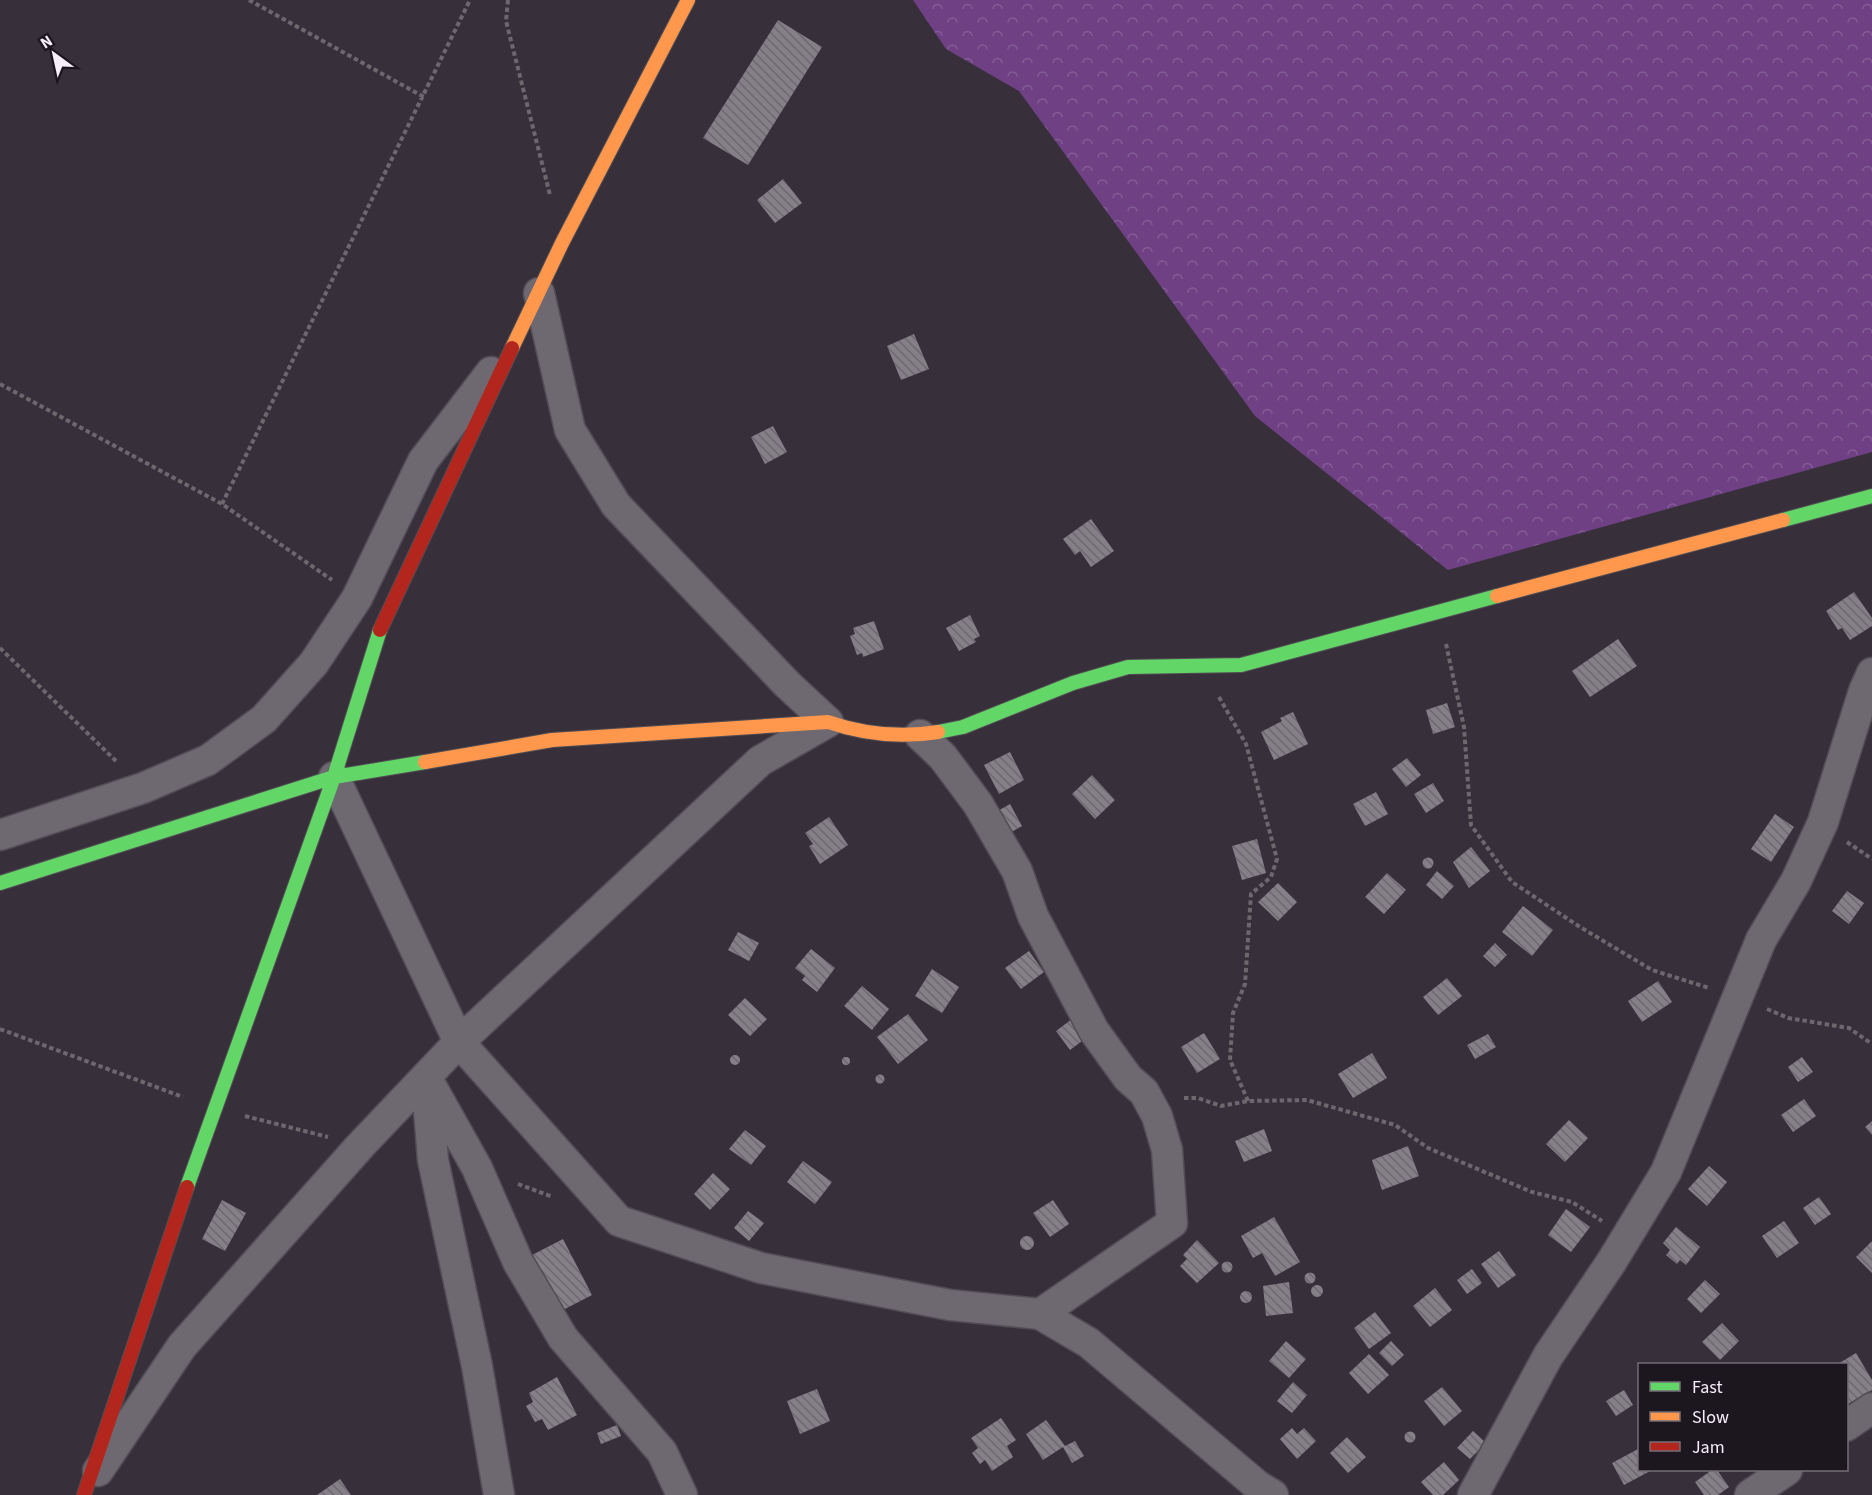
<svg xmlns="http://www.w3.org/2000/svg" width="1872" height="1495" viewBox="0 0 1872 1495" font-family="'Source Sans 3',sans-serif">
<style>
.forest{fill:url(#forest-crowns)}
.building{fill:url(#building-back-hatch)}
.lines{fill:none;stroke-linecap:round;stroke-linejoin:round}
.street-casing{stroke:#524d54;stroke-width:33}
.fast-casing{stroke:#524d54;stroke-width:16}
.slow-casing{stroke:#524d54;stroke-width:16}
.jam-casing{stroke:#524d54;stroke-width:16}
.path{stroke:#6d676e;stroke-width:4;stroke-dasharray:4.5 3;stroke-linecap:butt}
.street{stroke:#6e6970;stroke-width:30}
.fast{stroke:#63d668;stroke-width:14}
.slow{stroke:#ff974d;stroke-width:14}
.jam{stroke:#b3261e;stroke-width:14}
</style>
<defs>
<pattern id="forest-crowns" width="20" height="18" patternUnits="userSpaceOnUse" patternTransform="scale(1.5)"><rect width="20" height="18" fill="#6f4084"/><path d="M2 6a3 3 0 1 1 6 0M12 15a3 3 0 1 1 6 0" fill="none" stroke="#845c96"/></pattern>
<pattern id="building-back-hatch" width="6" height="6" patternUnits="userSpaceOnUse" patternTransform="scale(1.5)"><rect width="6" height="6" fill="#857f87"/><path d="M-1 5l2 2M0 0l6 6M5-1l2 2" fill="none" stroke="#6d696f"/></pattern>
</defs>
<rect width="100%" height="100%" fill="#37303a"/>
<path class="forest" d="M913,0H1872V452L1448,570L1255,416L1019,91L946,49Z"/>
<path class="building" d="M778,20L822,47L748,165L703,138Z
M783,179L802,203L775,223L757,200Z
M914,334L929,369L901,380L887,346Z
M773,426L787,452L765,464L751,437Z
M1091,519L1114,551L1091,567L1080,551L1075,555L1063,539Z
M1854,592L1872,618V626L1850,640L1842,628L1838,630L1826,611Z
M970,615L980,636L974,639L976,642L959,651L946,628Z
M874,621L884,649L863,657L862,653L857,655L850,636L855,634L853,628Z
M1618,639L1637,666L1590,697L1572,671Z
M1447,703L1455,727L1433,734L1426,710Z
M1293,712L1308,744L1274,760L1261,732L1282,721L1280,718Z
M1010,752L1024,780L999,794L984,765Z
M1407,758L1421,775L1406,787L1392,769Z
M1092,775L1115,800L1095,819L1072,794Z
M1433,783L1444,801L1426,813L1414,794Z
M1376,792L1388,814L1365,826L1353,804Z
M1010,804L1022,826L1001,838L989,816Z
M1775,814L1794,827L1771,862L1751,849Z
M829,817L848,845L820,864L809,846L813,844L805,833Z
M1257,839L1266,873L1242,880L1232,846Z
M1471,847L1490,871L1469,888L1453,862Z
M1422.5 863a5.5 5.5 0 1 1 11 0a5.5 5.5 0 1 1-11 0Z
M1437,871L1454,886L1442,899L1426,885Z
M1387,873L1406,890L1384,914L1365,897Z
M1278,883L1297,902L1278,921L1258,902Z
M1847,891L1864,903L1849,924L1832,911Z
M1523,906L1553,930L1532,956L1502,932Z
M738,932L759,943L749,961L728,950Z
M1495,943L1507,955L1495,967L1483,956Z
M811,949L835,968L817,992L802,980L805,976L795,968Z
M1029,951L1044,972L1021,989L1005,968Z
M932,969L959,987L942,1013L915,996Z
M1447,978L1462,996L1438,1015L1423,997Z
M1658,981L1672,1002L1642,1022L1628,1001Z
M862,986L889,1009L872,1030L844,1006Z
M745,998L767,1019L750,1036L728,1015Z
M908,1014L928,1040L898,1064L877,1037Z
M1076,1016L1090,1035L1070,1050L1056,1031Z
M1204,1033L1220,1059L1197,1073L1181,1047Z
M1488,1034L1496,1047L1475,1059L1467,1045Z
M1372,1053L1387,1078L1353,1098L1338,1074Z
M730 1060a5 5 0 1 1 10 0a5 5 0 1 1-10 0Z
M1802,1057L1813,1072L1798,1082L1788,1067Z
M842 1061a4 4 0 1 1 8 0a4 4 0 1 1-8 0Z
M875.5 1079a4.5 4.5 0 1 1 9 0a4.5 4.5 0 1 1-9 0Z
M1804,1099L1816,1116L1793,1132L1781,1115Z
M1569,1120L1588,1138L1565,1162L1546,1144Z
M1872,1121V1135L1865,1127Z
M1264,1129L1272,1151L1244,1162L1235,1141Z
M745,1130L766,1146L751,1165L729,1149Z
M1408,1146L1419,1176L1382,1190L1372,1160Z
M803,1161L832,1182L815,1204L787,1182Z
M1709,1166L1727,1182L1707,1206L1688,1189Z
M713,1173L730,1189L710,1210L694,1194Z
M1819,1197L1831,1214L1815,1225L1803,1208Z
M222,1200L246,1213L225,1251L202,1239Z
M1053,1200L1069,1224L1050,1237L1033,1213Z
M1566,1209L1590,1227L1571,1252L1548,1235Z
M748,1211L764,1223L749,1241L734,1228Z
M1274,1217L1300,1262L1275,1276L1262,1253L1253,1258L1241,1236Z
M1784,1221L1799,1243L1777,1258L1762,1236Z
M1676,1227L1700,1247L1686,1265L1680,1260L1677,1264L1666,1255L1670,1250L1663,1243Z
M1020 1243a7 7 0 1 1 14 0a7 7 0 1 1-14 0Z
M563,1239L592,1295L561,1311L532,1255Z
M1197,1240L1219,1263L1197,1283L1180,1266L1187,1259L1183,1255Z
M1872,1241V1273L1856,1257Z
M1499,1251L1516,1275L1498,1288L1481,1264Z
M1221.5 1267a5.5 5.5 0 1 1 11 0a5.5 5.5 0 1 1-11 0Z
M1472,1269L1482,1283L1467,1294L1457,1280Z
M1304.5 1278a5.5 5.5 0 1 1 11 0a5.5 5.5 0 1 1-11 0Z
M1705,1280L1720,1294L1701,1313L1687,1299Z
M1289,1282L1293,1313L1266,1316L1263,1286Z
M1311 1291a6 6 0 1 1 12 0a6 6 0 1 1-12 0Z
M1435,1288L1452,1310L1430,1327L1413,1306Z
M1240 1297a6 6 0 1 1 12 0a6 6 0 1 1-12 0Z
M1375,1312L1391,1333L1369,1349L1354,1328Z
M1722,1323L1739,1341L1720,1360L1702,1342Z
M1286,1341L1306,1359L1289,1378L1269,1361Z
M1391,1341L1404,1355L1392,1366L1379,1353Z
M1856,1353L1872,1380V1390L1846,1405V1364H1838Z
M1369,1354L1389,1375L1368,1394L1349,1373Z
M557,1377L577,1415L548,1430L542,1419L535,1422L526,1406L533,1402L529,1393Z
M1293,1382L1307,1395L1292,1413L1277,1401Z
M1442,1387L1462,1411L1444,1426L1424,1401Z
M817,1389L830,1421L800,1434L787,1401Z
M1624,1390L1633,1405L1616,1416L1606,1401Z
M1001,1418L1016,1440L1007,1446L1013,1457L992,1471L985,1460L980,1464L972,1453L978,1448L971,1438Z
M1046,1420L1065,1446L1075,1441L1084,1456L1072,1463L1063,1447L1043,1460L1026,1434Z
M617,1425L621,1436L601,1444L597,1433Z
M1292,1428L1297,1434L1304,1428L1316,1441L1297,1459L1280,1439Z
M1473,1431L1486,1443L1470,1459L1457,1448Z
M1404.5 1437a5.5 5.5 0 1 1 11 0a5.5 5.5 0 1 1-11 0Z
M1347,1437L1366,1457L1348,1473L1330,1453Z
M1640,1448V1470H1652L1624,1485L1612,1463Z
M1444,1462L1459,1480L1443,1495H1433L1421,1482Z
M1712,1470H1717L1729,1487L1718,1495H1704L1695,1482Z
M340,1479L351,1495H317Z"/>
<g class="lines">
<g class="street-casing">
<path id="street" d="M920,735L943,757L978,804L1017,871L1033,916L1094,1031L1128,1078L1144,1092L1157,1116L1167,1150L1172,1223L1040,1314
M334,777L459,1042L619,1221L761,1268L950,1305L1040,1314L1089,1343L1258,1486L1273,1495
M0,835L143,788L208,760L264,719L314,663L357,598L423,461L491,372
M426,1077L477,1168L518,1262L563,1338L662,1452L682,1495
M427,1086L433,1160L477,1366L499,1495
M1846,1426L1872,1408
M98,1471L182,1346L361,1145L459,1042L760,761L828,722L788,685L616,505L570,430L539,293
M1473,1495L1548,1356L1612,1261L1666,1172L1761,940L1796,881L1823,822L1864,691L1872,673
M1750,1495L1787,1470"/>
</g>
<g class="fast-casing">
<path id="fast" d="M1783,520L1872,496
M938,732L963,727L1073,683L1128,667L1241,665L1497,596
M0,883L334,777L425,762
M187,1187L334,777L380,630"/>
</g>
<g class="slow-casing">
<path id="slow" d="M512,348L562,243L688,0
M1497,596L1783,520
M425,762L552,740L828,722C863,734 901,738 938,732"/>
</g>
<g class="jam-casing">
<path id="jam" d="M380,630L512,348
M84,1495L187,1187"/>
</g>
<path class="path" d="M249,0L424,97
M508,0L506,21L550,195
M0,384L222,504L332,580
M222,504L470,0
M1446,644L1464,727L1471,825L1512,882L1580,927L1652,970L1709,988
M0,648L117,762
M1219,697L1246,744L1277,859L1271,877L1251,894L1245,984L1233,1013L1230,1060L1248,1101
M1847,842L1872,859
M1767,1009L1788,1018L1849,1028L1872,1044
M0,1029L183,1097
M1184,1098H1198L1221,1106L1248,1101L1307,1100L1395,1125L1428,1148L1532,1192L1572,1202L1602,1221
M245,1116L328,1137
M518,1184L553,1197"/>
<use href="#street" class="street"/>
<use href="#fast" class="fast"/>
<use href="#slow" class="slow"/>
<use href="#jam" class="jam"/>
</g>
<rect x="1638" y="1363" width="210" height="108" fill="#1c171f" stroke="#746e77" stroke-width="1.5"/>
<rect x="1650" y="1382" width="30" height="9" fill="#63d668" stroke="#746e77" stroke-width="1.5"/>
<text x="1692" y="1393" font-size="18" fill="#f7f0fa">Fast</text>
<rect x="1650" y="1412" width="30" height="9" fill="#ff974d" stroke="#746e77" stroke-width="1.5"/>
<text x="1692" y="1423" font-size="18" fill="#f7f0fa">Slow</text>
<rect x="1650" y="1442" width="30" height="9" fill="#b3261e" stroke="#746e77" stroke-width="1.5"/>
<text x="1692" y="1453" font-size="18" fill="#f7f0fa">Jam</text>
<g transform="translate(54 54) rotate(327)" stroke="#1c171f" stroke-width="4.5" paint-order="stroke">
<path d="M0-4.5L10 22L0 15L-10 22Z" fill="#f7f0fa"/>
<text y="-9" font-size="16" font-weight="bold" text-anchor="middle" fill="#f7f0fa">N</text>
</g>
</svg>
